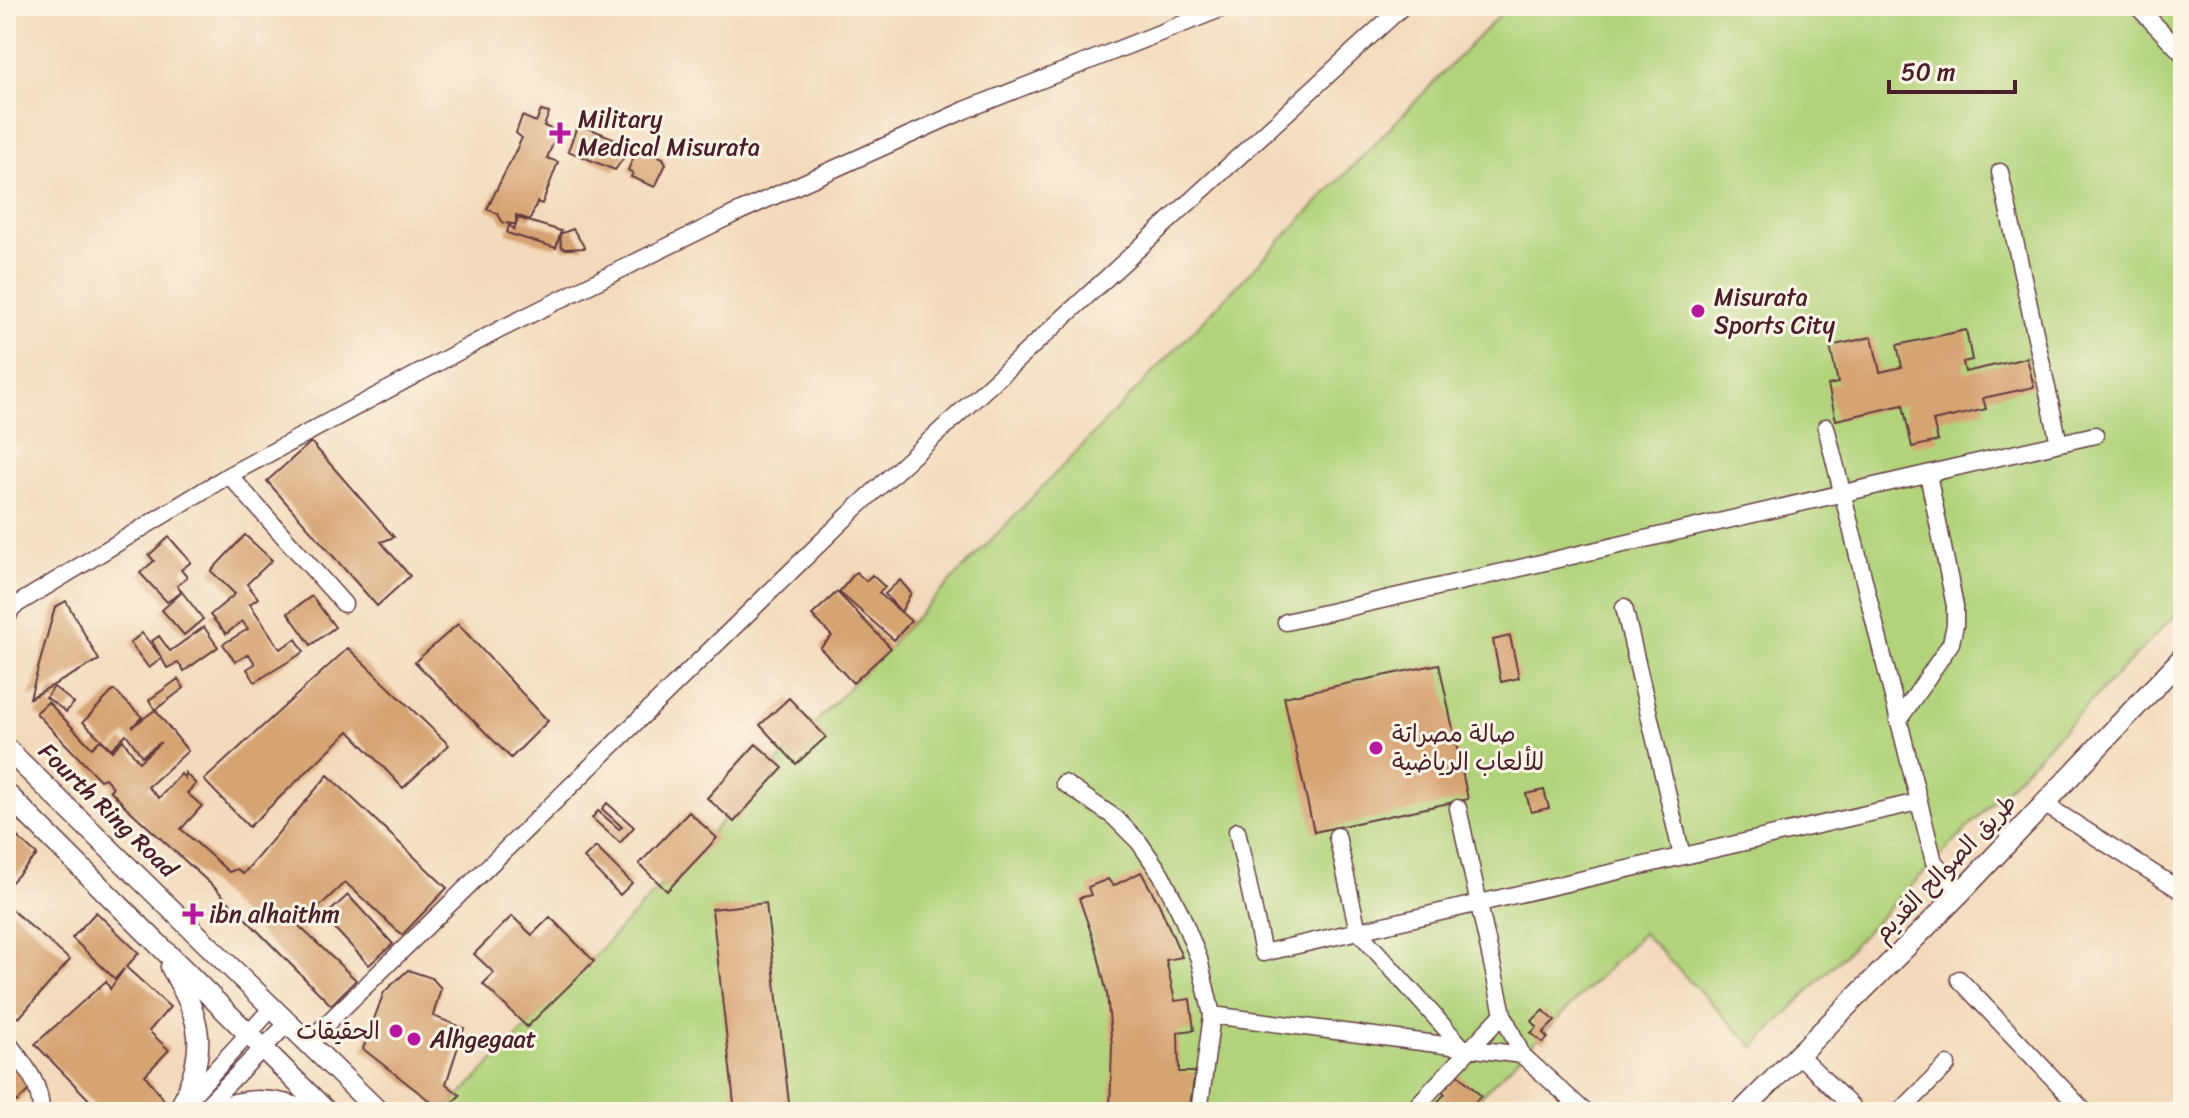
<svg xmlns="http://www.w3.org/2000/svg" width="2189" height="1118" viewBox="0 0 2189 1118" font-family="Sriracha,'Playpen Sans Arabic',sans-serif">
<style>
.pitch{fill:#b2d37b;stroke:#7e7953;stroke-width:2}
.building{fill:#d6a372}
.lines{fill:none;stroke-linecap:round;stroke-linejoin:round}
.minor-casing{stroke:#633b41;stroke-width:19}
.major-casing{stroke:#633b41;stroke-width:23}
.minor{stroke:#fff;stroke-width:16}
.major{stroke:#fff;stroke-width:20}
.poi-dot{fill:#b5179e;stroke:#fcf5e5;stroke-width:3}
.labels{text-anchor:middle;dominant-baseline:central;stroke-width:6;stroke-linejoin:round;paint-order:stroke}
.poi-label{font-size:24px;fill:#4a1f2b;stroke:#fcf5e5;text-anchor:start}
.street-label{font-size:24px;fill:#4a1f2b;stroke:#fcf5e5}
</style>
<rect width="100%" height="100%" fill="#fcf5e5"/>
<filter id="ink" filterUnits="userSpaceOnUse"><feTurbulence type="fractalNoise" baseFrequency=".0125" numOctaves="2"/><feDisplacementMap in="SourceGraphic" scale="16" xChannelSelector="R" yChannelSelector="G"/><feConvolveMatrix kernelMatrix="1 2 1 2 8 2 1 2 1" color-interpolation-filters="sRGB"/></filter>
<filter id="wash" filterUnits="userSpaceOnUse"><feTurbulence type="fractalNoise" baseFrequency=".006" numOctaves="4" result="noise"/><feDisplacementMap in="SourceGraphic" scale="32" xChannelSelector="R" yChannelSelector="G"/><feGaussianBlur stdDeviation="1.8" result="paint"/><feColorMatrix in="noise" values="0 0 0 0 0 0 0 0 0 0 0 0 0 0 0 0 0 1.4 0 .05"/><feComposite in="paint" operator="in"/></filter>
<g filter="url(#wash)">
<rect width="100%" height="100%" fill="#f3dabc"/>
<path class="pitch" d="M1508,6H2174L2183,15V607L1754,1047L1643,933L1465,1112H444L527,1027L853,683L890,648L894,640Z"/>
<g id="blocks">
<path class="building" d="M541,111L549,113L544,126L558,132L547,158L558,162L542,204L537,202L530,220L516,215V224L503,223L498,214L487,209L522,138L516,133L522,116L536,122Z
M578,124L618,140L615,148L627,153L615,170L568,151Z
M638,148L663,158L666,164L655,187L631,177L633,173L628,170Z
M518,218L561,231L560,234L573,229L585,248L564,249L561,246L560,234L556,248L507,233L509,225L514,229Z
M1966,330L1972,360L1963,362L1965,372L2027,358L2034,387L1983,398L1986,409L1933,421L1938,441L1912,447L1903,405L1836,420L1828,385L1838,383L1830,346L1872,337L1880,372L1902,367L1897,345Z
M311,442L394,537L381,542L410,576L377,606L267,481Z
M245,535L272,560L247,584L258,598L250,604L280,649L296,639L304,652L255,682L247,669L255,664L249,654L235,662L223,644L248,629L242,621L226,634L210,615L235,594L211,571Z
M169,537L191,562L181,570L187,577L177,586L182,592L167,602L140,573L154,561L149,555Z
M856,572L866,581L872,575L885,587L879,593L911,621L894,640L839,592Z
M900,580L911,593L901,612L885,594Z
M182,592L203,619L184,635L162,610Z
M837,592L891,648L853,683L820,648L832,636L812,615Z
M312,596L335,627L311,645L288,613Z
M66,601L99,660L30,698L55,607Z
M458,624L548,721L511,758L415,662Z
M204,627L218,647L184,671L178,663L167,668L152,641L159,636L170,651Z
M142,633L162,658L149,668L130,643Z
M1510,636L1519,678L1501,682L1493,640Z
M348,648L449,745L403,788L349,731L249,827L204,780Z
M1439,664L1468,799L1314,832L1284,697Z
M178,679L184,688L155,710L188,751L148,787L159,798L181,774L185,778V773L196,784L187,793L202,806L181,829L229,872L237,869L243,874L328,775L447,888L402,935L345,882L299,926L356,980L331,1005L215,888L126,807L110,790L113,787L105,778L100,780L36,713L48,702L92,748L100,740L112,751L123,740L139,762L161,742L142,756L126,734L111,749L83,722L114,690L142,717L132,727L155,710L149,700Z
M54,687L74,703L66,712L46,697Z
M789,698L826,737L796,764L760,725Z
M756,744L783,768L734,822L707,798Z
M1544,790L1549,808L1531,812L1526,794Z
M607,803L634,827L620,843L592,818L598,811L619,829L622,827L602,809Z
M689,812L717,838L667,891L639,864Z
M6,833L11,837L14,834L37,855L6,888Z
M596,847L632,883L620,895L584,858Z
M1141,872L1159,904L1182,957L1166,960L1175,1001L1190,999L1194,1030L1178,1032L1179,1072H1195L1189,1112H1110L1112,1045L1107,994L1096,947L1079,898L1091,895L1088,887L1108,879L1113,886Z
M348,895L393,944L369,965L324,917Z
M766,903L790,1112H735L712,909Z
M6,905L70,960L19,1018L6,1006L8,968Z
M96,912L139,953L126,967L170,1007L149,1031L169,1050L145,1075L164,1100L155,1112H101L35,1044L106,981L110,989L124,969L115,979L72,938Z
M512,916L532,935L550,917L594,961L527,1027L483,984L494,973L474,954Z
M408,970L432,978L441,988L433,1016L464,1028L446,1084L460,1095L444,1112L363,1049L384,992Z
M1543,1010L1555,1021L1543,1033L1548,1038L1543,1043L1531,1033L1537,1027L1532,1021Z
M12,1054L38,1081L17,1102L6,1091V1060Z
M1458,1074L1481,1096L1465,1112L1457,1108L1453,1112H1428L1445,1094L1442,1091Z"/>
</g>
</g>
<g filter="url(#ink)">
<use href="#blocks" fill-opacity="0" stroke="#633b41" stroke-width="2"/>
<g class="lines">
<g class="minor-casing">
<path id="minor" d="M2137,6L2183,54
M2000,172L2059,443
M1826,427L1934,862L1962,891
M229,475L344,604
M1624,607L1682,856
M6,611L229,475L501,329L634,263L732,215L965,110L1228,6
M1286,622L2095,435
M1898,721L1951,643L1955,625V606L1928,474
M1064,783L1114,817L1139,842L1161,874L1181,914L1199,959L1212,1015L1199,1112
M2044,804L2183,892
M1458,808L1503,1014L1522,1055L1585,1112
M1237,831L1263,953L1918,802
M1337,836L1358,931L1462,1047
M1959,979L2085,1112
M1212,1015L1522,1055
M6,1040C23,1063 41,1082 41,1112
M307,1043L856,508L1403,6
M1798,1054L1857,1112
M186,1102L271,1009
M200,1112L287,1024
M1411,1112L1503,1014
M1900,1112L1947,1065"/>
</g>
<g class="major-casing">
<path id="major" d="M6,616L9,609
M6,748L379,1112
M6,793L327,1112
M171,967C204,1025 207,1047 180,1109
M212,1112C246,1097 275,1098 309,1112
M1741,1112L1962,891L2183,657"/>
</g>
<use href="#minor" class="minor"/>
<use href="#major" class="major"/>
</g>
</g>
<g class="poi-dot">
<path d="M556 121h8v8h8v8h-8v8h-8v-8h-8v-8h8z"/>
<circle cx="1698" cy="311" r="8"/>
<circle cx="1376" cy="748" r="8"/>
<path d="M189 902h8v8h8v8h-8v8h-8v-8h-8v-8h8z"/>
<circle cx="396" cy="1031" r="8"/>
<circle cx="414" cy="1039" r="8"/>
</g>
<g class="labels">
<g class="poi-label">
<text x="578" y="119">Military<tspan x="578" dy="28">Medical Misurata</tspan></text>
<text x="1714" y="297">Misurata<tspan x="1714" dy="28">Sports City</tspan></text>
<text x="1392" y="734">صالة مصراتة<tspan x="1392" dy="28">للألعاب الرياضية</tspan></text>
<text x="209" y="914">ibn alhaithm</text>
<text x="380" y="1031" text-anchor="end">الحقيقات</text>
<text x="430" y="1039">Alhgegaat</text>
</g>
<g class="street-label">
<text transform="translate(108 810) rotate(44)">Fourth Ring Road</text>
<text transform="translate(1945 868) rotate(-46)">طريق الصوالح القديم</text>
</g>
</g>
<rect width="2189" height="1118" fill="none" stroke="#fcf5e5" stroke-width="32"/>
<path d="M1889 80v12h126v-12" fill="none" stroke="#4a1f2b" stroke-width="4"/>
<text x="1901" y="80" font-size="24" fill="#4a1f2b" stroke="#fcf5e5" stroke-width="6" paint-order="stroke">50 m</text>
</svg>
